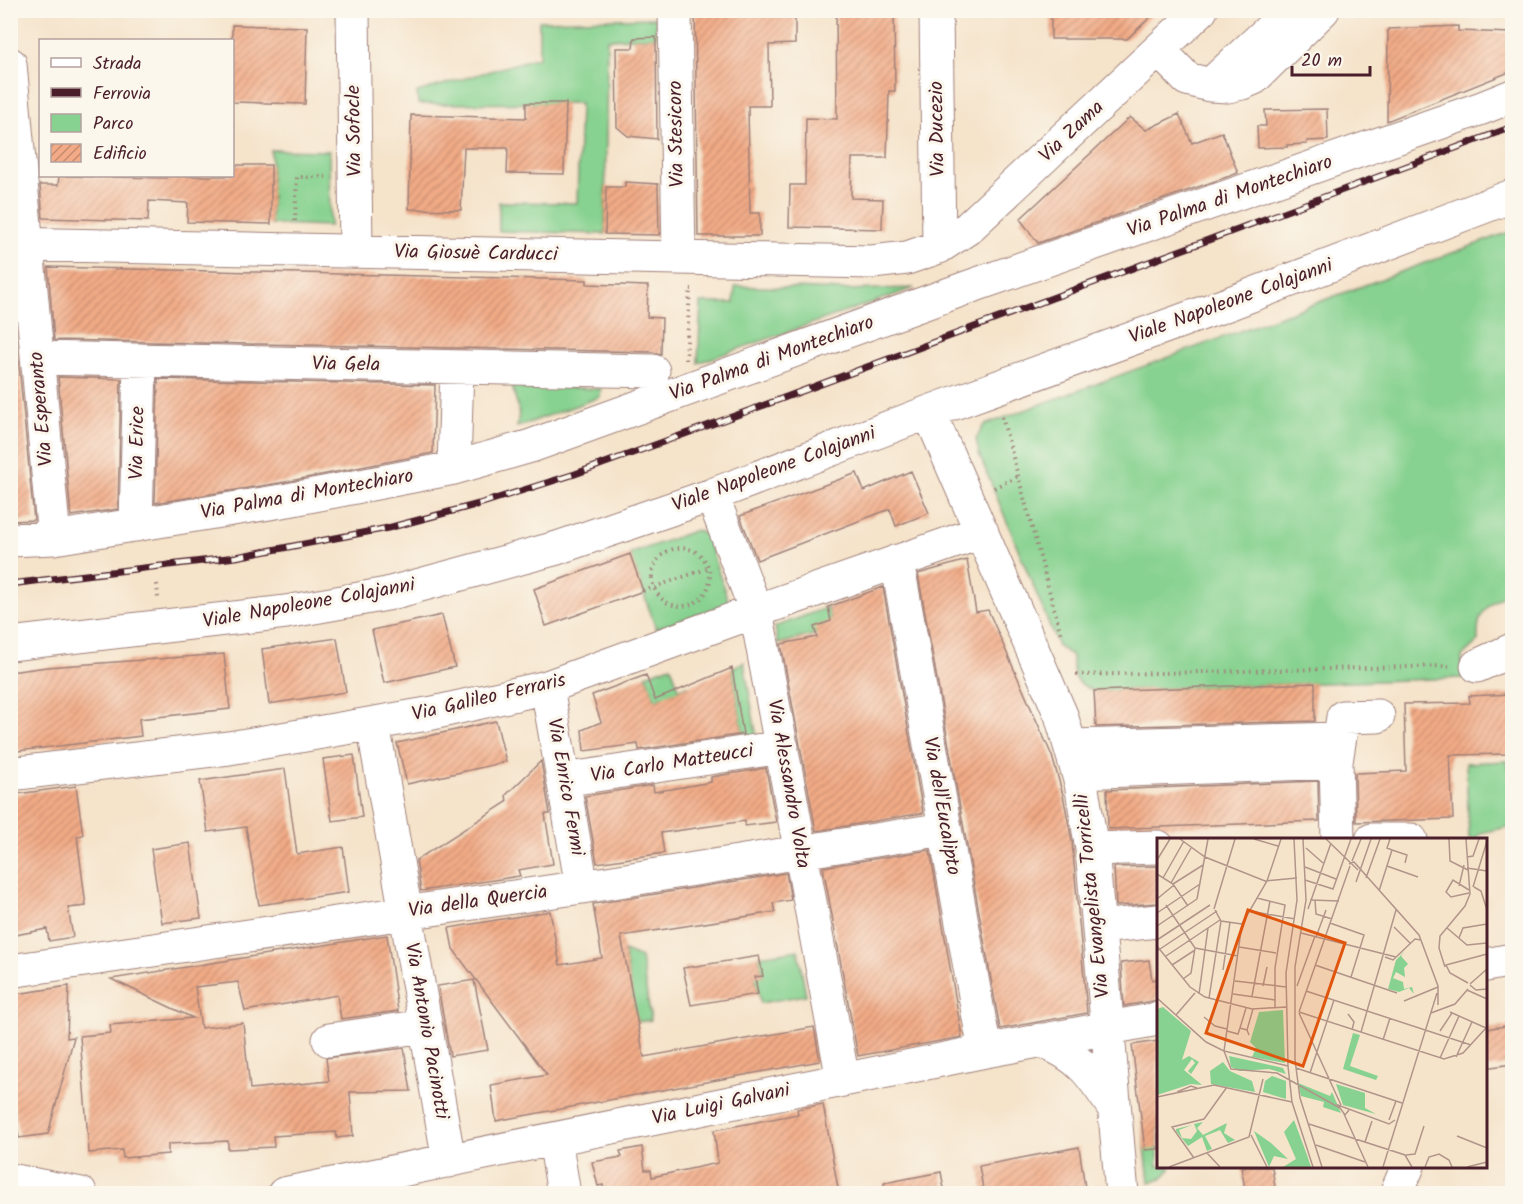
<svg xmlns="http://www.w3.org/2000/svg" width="1523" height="1204" viewBox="0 0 1523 1204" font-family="Kalam,sans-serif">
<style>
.green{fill:#87d290;stroke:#68785e;stroke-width:1.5}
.building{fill:url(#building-hatch)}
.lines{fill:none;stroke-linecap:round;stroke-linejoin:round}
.minor-casing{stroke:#a0817a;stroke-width:35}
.path{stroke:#a0817a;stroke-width:4;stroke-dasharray:1.5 4.5;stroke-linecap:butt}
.minor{stroke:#fff;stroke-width:33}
.rail-casing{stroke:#4a1f2b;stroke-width:7}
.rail{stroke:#fbf7ec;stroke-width:4.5;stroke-dasharray:14;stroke-linecap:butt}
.labels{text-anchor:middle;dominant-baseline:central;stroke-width:6;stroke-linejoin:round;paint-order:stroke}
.street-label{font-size:20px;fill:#4a1f2b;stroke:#fbf7ec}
.inset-road{fill:none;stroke:#b1958a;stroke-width:1.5}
.view{fill:#e0560e;fill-opacity:0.15;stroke:#e0560e;stroke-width:3}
.inset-edge{fill:none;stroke:#4a1f2b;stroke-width:3}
</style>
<defs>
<pattern id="building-hatch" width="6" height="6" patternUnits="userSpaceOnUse" patternTransform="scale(1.5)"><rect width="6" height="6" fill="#f2ab86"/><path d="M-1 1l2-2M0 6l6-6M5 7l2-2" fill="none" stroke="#c68b6e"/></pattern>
</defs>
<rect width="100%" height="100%" fill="#fbf7ec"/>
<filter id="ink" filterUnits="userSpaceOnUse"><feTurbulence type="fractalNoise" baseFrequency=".0167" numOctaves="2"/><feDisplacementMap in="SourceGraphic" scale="12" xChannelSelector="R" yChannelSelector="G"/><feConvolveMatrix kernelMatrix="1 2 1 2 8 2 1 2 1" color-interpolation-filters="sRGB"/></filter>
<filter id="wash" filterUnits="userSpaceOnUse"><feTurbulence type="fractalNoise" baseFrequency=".008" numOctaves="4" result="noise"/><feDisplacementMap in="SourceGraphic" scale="24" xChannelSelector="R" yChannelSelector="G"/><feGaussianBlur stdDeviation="1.35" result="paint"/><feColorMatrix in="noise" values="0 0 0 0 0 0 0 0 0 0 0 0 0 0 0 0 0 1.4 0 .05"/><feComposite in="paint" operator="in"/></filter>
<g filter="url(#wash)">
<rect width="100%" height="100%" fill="#f5e3ca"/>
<path class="green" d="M656,18V37L607,39L605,234L499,231V202L577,203L580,103L418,104L417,92L539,57V21Z
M271,150L329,151L330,226L271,224Z
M1512,231V593C1506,592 1504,594 1499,598C1481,610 1477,619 1478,641L1462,656V678L1094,691C1073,682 1073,677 1072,656L1058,646L979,454L976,439L984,425Z
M735,286L844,290L914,288L698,363L701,303H734Z
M512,385L601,389L600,397L517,427L519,412Z
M696,530L706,535L729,603L656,629L630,554Z
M828,607L831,621L816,634L778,644L775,627Z
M744,662L757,739L682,751L673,693L655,700L646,675L671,666L679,689L688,686L698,741L743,733L732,668Z
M1508,761V769L1512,772V826L1481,833L1475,839H1469L1466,763Z
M798,950L806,995L761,1003L755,977L763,975L759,956Z
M624,951L641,958L651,1020L637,1022Z
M1158,1117V1166L1170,1167V1169L1162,1179L1149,1182L1142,1120Z"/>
<g id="blocks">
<path class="building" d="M695,10H795V44L769,45L770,106H748L750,213H760V236H698Z
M836,10H894L895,91H889L887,158H852L851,198L883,199L882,229L789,227L790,185H805L806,118L837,119Z
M1051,10H1158L1127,39H1051Z
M232,25L307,27L305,104L232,102Z
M1458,26V31L1512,33V71L1387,121L1388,29Z
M656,37L657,139L628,136L617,127L616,48H633L634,38Z
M526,103H566L564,174L507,173L508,148H464L461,210L409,209L411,115L526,118Z
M1327,109L1328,140L1307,141V144L1287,145V147L1258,148L1257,126H1266L1265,110Z
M1179,114L1192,143L1222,132L1238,173L1038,243L1020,219L1130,117L1146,130Z
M232,165H271V224L187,222L188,203L149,201L148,221L43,218L40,185H58L59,176L166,178V176H232Z
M625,182L658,184L659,235L605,234L606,187H625Z
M48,267L587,280V284L648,286L647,317L662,318L661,354L653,352L54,340Z
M10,272L34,520L10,521Z
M58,377L121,379L118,509L71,516Z
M158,379L435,385L433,453L285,482L155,503Z
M911,471L929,513L896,526L890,509L757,560L740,516L857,473L864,491Z
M630,554L643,591L546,626L534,589Z
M967,560L976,612L988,610L1052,756L1063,795L1072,841L1087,1013L1000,1029L918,574Z
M883,587L923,813L816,831L781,644L817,637L814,627L831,621L828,607Z
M442,615L455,667L384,683L372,630Z
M337,638L346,692L269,704L262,649Z
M224,654L230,709L139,719L141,736L10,752V672L47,667Z
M732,668L743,734L639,750L638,744L584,751L582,730L601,722L592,695L646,675L655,700Z
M1315,683V721L1096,727L1094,691Z
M1512,694V754L1450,755L1453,819L1356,822L1355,773L1406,771L1404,704L1470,703L1469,696Z
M496,721L506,762L407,784L397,743Z
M354,755L362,817L332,821L323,759Z
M541,761L550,814H545L553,864L518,870L520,876L421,891L416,860L507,802L506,795Z
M766,768L776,822L745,826V821L661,833L664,853L597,863L585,796L653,785L654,792L711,782V777Z
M285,769L297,854L343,847L349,892L259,905L246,827L208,832L200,781Z
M1318,781L1319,821L1108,829L1107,790Z
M76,786L83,835L77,836L86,906L68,908L73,937L49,941L47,929L10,936V795Z
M190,843L201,918L162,923L151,849Z
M930,850L962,1037L858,1056L823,867Z
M1158,866V903L1116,906L1114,867Z
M786,873L791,900L773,903L775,912L621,936L644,1057L814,1027L820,1061L496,1121L491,1085L547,1075L453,949L449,928L550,911L560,965L602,958L593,904Z
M387,935L398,1011L341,1019L337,995L245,1011L238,982L195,987L201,1028L243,1023L250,1089L329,1081L326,1058L404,1048L411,1091L350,1092L353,1136L337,1138L336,1132L273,1136L274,1147L228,1149V1141L168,1144V1154L123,1158L122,1150L89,1153L80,1036L111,1033L110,1025L193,1018L111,979Z
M759,956L763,976L755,977L758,994L691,1005L683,968Z
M1149,960L1152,980L1158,979V1000L1124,1006L1121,963Z
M474,980L488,1050L450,1056L438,986Z
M69,986L67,1038L74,1037L48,1134L19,1138L10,1082V995Z
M1512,1025V1064L1485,1068V1029Z
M1158,1041V1149L1145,1150L1132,1045Z
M823,1104L839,1194H604L603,1185L598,1186L592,1162L622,1157L620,1151L642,1147L645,1170H651L652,1177L718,1163L714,1130L798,1114L797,1109Z
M1079,1147L1086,1194H984L979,1166Z
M1241,1167H1272L1276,1194H1246Z
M941,1172L945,1194H885L884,1183Z"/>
</g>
</g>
<g filter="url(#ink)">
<use href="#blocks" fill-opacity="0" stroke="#a0817a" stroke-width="1.5"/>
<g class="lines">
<g class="minor-casing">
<path id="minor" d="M353,10L356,251
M675,10L679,258
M936,10L939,247
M1159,50L1187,79L1210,85L1228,86L1242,83L1254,78L1323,10
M10,64L54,538
M1210,85L1291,10
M10,244L872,262L907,258L939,247L968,228L1201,10
M38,358L653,371
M929,412L1061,715L1081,783L1092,849L1122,1194
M454,468L457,367
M712,495L756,611L843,1080
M136,525L140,360
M10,540L54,538L288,500L454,468L531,446L969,287L1482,108L1512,96
M897,561L985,1051
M10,644L286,612L387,594L557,548L712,495L929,412L1225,305L1512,196
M1477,666L1512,650
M547,687L582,887
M373,724L449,1161
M1072,746L1339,739
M1336,762L1338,840
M1078,772L1336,762L1343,717L1378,716
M10,774L229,748L433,713L547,687L756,611L982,532
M563,780L782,747
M1372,840H1411
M1092,849L1158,847
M1099,927L1158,921
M1486,965L1512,960
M10,971L582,887L944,829
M329,1040L425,1026
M1040,1040C1080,1056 1091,1073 1114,1108
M555,1139L564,1194
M10,1180L81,1194
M284,1194L985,1051L1158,1019
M1396,1194L1408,1166"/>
</g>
<path class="path" d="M295,221L297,177H326
M686,360L690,289H692
M1002,417L1061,634L1058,635
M994,488L1018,476
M652 577a29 29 0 1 1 58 0a29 29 0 1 1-58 0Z
M157,584L158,598
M643,591L709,568
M1076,675L1449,666"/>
<use href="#minor" class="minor"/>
<g class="rail-casing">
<path id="rail" d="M10,584L236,557L388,528L479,504L575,474L770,403L1512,127"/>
</g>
<use href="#rail" class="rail"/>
</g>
</g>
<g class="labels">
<g class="street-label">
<text transform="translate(938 129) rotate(-91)">Via Ducezio</text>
<text transform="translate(355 131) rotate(-91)">Via Sofocle</text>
<text transform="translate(1072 132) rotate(-43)">Via Zama</text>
<text transform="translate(677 134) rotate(-91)">Via Stesicoro</text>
<text transform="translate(1230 197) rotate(-19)">Via Palma di Montechiaro</text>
<text transform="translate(476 254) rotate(1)">Via Giosuè Carducci</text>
<text transform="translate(1231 302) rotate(-20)">Viale Napoleone Colajanni</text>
<text transform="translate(772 359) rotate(-20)">Via Palma di Montechiaro</text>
<text transform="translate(346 365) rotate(1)">Via Gela</text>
<text transform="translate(42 409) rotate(-95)">Via Esperanto</text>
<text transform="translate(138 443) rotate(-89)">Via Erice</text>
<text transform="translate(774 470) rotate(-20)">Viale Napoleone Colajanni</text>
<text transform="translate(307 495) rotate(-10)">Via Palma di Montechiaro</text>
<text transform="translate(309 604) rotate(-10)">Viale Napoleone Colajanni</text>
<text transform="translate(489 698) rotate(-13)">Via Galileo Ferraris</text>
<text transform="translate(672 764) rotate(-9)">Via Carlo Matteucci</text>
<text transform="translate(788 784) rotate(80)">Via Alessandro Volta</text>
<text transform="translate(565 787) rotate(80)">Via Enrico Fermi</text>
<text transform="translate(941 806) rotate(80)">Via dell'Eucalipto</text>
<text transform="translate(1093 896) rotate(-96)">Via Evangelista Torricelli</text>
<text transform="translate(478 902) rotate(-8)">Via della Quercia</text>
<text transform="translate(426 1031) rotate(80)">Via Antonio Pacinotti</text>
<text transform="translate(721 1105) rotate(-12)">Via Luigi Galvani</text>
</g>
</g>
<g transform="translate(1157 838)">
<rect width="330" height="330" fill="#f5e3ca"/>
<path d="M248,113L244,118L251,126L247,130L248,139L239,134L236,140L246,144L247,151L255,149L257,156L252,150L242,154L231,151L239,122ZM6,169L34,193L25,222L32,218L42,224L34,236L31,233L38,225L35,221L27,232L45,247L34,246L0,257V171ZM126,172L128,225L95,219L99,210L93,204L102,174ZM196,195L203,197L193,228L221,238L219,242L186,231ZM72,218L126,230L129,236L112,231L83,233L74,229ZM66,224L73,233L95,243L98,254L54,246L53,233ZM115,238L129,243V261L106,254L108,243ZM141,245L173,258L175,254L184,275L166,269L167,264L144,258ZM179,246L208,255V270L219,276L186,267ZM137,282L150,317L154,329H126L139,321L127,294ZM46,284L40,290L46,297L70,285L67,295L78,302L71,305L63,292L48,298L55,311L50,313L45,299L31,308L19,293V291L35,287L22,292L25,300L34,301L40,293L37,286ZM97,293L114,305L131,321L117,318L112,329Z" fill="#87d290"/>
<path class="inset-road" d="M23,1L48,19L108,43L140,40M97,1L121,8M124,1L110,43L85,86L67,213L131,228M137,1L140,62L129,135L131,228L135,264L156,329M146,1L149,62L138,129V222L143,260L165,329M169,1L201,32M292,1L293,23L311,32M149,10L166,25M235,12L250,17L248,25M310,19L316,18L322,1M0,22L13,1M195,23L204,1M192,26L197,24L262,97L281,148V167M230,28L261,39M148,29L179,41M310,30L330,33M0,36L16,46L31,68M6,40L27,3M209,40L223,1M148,42L176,51L194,1M199,44L214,1M14,45L34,10M16,46L46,27M302,48L307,27M316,49L330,3M317,49L324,53L330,72M312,52L296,42L289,54L294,59L312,55M222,53L235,12L230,10L233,1M100,60L128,67L118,130V170M0,61L17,47M40,61L51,1M153,62L182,63M158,62L159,76L175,81M9,67L38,110L81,118M57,71L78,1M151,71L174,5M58,72L64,83L85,86M93,73L138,81M0,75L43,46M173,85L207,97L194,139M0,88L40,61M237,89L253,105M290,90L310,107L330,105M144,95L239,119M159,99L169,72M302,100L306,90L330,86M0,102L53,67M0,108L33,149L48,159L95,171L129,169M82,109L119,115M0,113L60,73M9,118L63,82M228,119L236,122L258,101L264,102M15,127L38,112M158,127L240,155M288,129L282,110L283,98L308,68L313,56L309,1M66,132L73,84M26,141L34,135L38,110M78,143L129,149M311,145L293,135L289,127L330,116M313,146L330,131M313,147L319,152L330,151M106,148L110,129M140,148L158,98M310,152L330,161M149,153L314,207M42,156L51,90M76,156L118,162M95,158L113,63M0,160L49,204L67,213L74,231L120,235L183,270M52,160L64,83M247,163L281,149M142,174L287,221L306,215L329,190M142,174L193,28M293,174L329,190M142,175L184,267M274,175L298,166L311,151M191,176L197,184L195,192M19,177L38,155M47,179L58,188L70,191M83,190L89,170M70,193L81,196L83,190L90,192M283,193L295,175M204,194L239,72M92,197L90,192L96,171M226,202L233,180M299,219L315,184M283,220L302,178M139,230L245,265M153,235L177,162M20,254L34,248L40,250M0,259L57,247L135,264M192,272L188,277L181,267L232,286L238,282M187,276L211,329M232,282L239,263M152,286L248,317L255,329M94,297L110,329M300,298L330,310M208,304L215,283M159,307L208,324M50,315L63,329M249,317L258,316L267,288M37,320L15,289L47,281L70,249M12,329L92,299L106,241M226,329L280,155M268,329L272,319L282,316L292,322L295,329M310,329L330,324"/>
<path class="view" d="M91,72L188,105L146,228L49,195Z"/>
<rect width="330" height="330" class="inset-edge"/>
</g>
<rect width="1523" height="1204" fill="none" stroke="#fbf7ec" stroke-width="36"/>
<rect x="39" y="39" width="195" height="138" fill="#fbf7ec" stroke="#b4a19f" stroke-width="1.5"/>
<rect x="51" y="58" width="30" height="9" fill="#ffffff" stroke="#b4a19f" stroke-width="1.5"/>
<text x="93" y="69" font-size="18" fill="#4a1f2b">Strada</text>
<rect x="51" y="88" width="30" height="9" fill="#4a1f2b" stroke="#b4a19f" stroke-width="1.5"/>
<text x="93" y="99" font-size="18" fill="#4a1f2b">Ferrovia</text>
<rect x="51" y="114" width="30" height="18" fill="#87d290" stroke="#b4a19f" stroke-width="1.5"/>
<text x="93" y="129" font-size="18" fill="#4a1f2b">Parco</text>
<rect x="51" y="144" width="30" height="18" fill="url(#building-hatch)" stroke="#b4a19f" stroke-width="1.5"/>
<text x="93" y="159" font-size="18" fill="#4a1f2b">Edificio</text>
<path d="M1292 66v9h78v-9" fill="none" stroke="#4a1f2b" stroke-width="3"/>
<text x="1301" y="66" font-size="18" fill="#4a1f2b" stroke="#fbf7ec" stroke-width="4.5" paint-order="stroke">20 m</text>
</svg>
